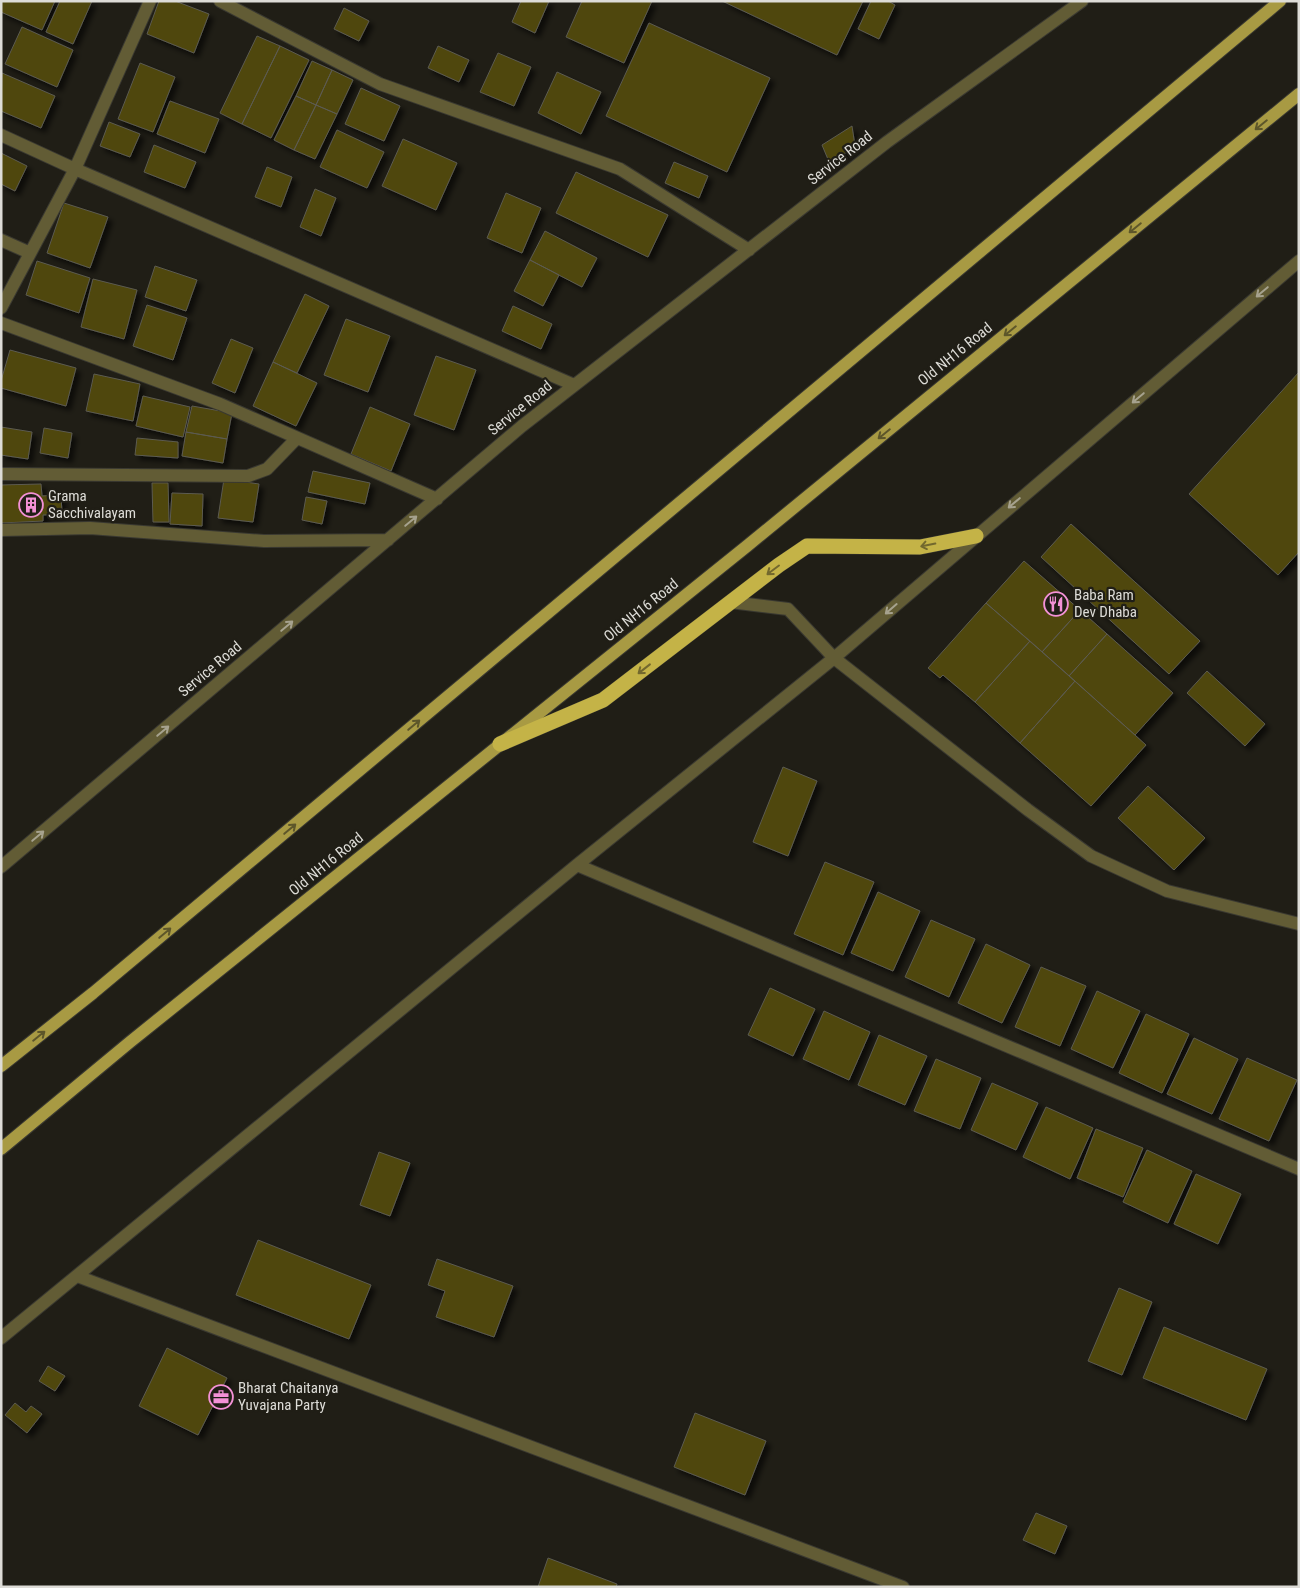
<svg xmlns="http://www.w3.org/2000/svg" width="1300" height="1588" viewBox="0 0 1300 1588" font-family="'Roboto Condensed',sans-serif">
<style>
.building{fill:#4f4607;stroke:#5c5b51;filter:url(#shadow)}
.lines{fill:none;stroke-linecap:round;stroke-linejoin:round}
.minor-casing{stroke:#3a3931;stroke-width:14}
.major-casing{stroke:#3a3931;stroke-width:14}
.highway-casing{stroke:#3a3931;stroke-width:16}
.minor{stroke:#625c35;stroke-width:12}
.major{stroke:#a89a43;stroke-width:12}
.highway{stroke:#c4b347;stroke-width:15}
.oneway{stroke:#5d562a}
.oneway2{stroke:#a6a28e}
.oneway3{stroke:#72682e}
.labels{text-anchor:middle;dominant-baseline:central;stroke-width:4.5;stroke-linejoin:round;paint-order:stroke}
.street-label{font-size:15px;fill:#dddcd7;stroke:#201e16}
.poi-label{font-size:15px;fill:#dddcd7;stroke:#201e16;text-anchor:start}
</style>
<defs>
<filter id="shadow"><feDropShadow dx="4.5" dy="4.5" stdDeviation="2.5" flood-color="#0009"/></filter>
</defs>
<rect width="100%" height="100%" fill="#201e16"/>
<path class="building" d="M1,1H55L42,30L1,12Z
M60,1H92L73,44L46,32Z
M159,1H175L209,14L194,53L147,34Z
M521,1H549L535,33L512,22Z
M582,1H652L624,63L566,37Z
M722,1H863L837,55Z
M871,1H888L895,5L879,39L858,29Z
M344,8L369,21L359,41L334,29Z
M649,23L770,78L727,172L606,116Z
M22,27L73,50L57,87L5,64Z
M257,36L280,46L242,124L220,113Z
M280,46L309,60L271,138L242,124Z
M438,46L469,60L459,82L428,68Z
M498,53L531,67L514,106L480,92Z
M312,61L332,70L316,105L296,96Z
M140,63L175,77L153,132L118,119Z
M332,70L353,80L337,114L316,105Z
M557,72L601,92L581,134L538,113Z
M2,73L55,96L41,128L1,111Z
M361,88L400,106L384,141L345,124Z
M296,96L316,105L294,150L274,140Z
M170,101L219,119L205,153L157,134Z
M316,105L337,114L315,159L294,150Z
M109,122L140,134L130,157L100,146Z
M852,126L855,146L830,164L822,145Z
M337,130L384,152L367,188L320,167Z
M403,139L457,163L436,210L382,186Z
M154,145L196,162L185,188L144,172Z
M1,153L27,166L15,191L1,184Z
M674,162L708,176L699,198L665,183Z
M267,167L292,177L281,207L255,197Z
M576,172L668,215L648,257L556,213Z
M315,189L336,198L321,236L300,227Z
M506,193L541,208L522,253L487,238Z
M64,203L108,217L90,268L47,253Z
M545,231L597,258L582,287L530,260Z
M530,260L559,275L543,306L514,291Z
M37,261L90,278L79,313L26,295Z
M155,266L197,280L186,311L145,297Z
M93,279L137,290L124,339L81,327Z
M305,294L329,306L297,373L273,362Z
M147,305L187,318L173,360L133,346Z
M513,306L552,324L541,349L502,331Z
M346,319L390,336L368,392L324,375Z
M231,339L253,348L235,393L212,383Z
M10,350L76,368L66,406L1,388V381Z
M436,356L476,370L454,430L414,415Z
M273,362L317,383L296,426L253,406Z
M1299,372V552L1278,575L1189,494Z
M94,374L140,384L133,421L86,411Z
M143,396L190,407L183,437L136,426Z
M192,406L232,413L227,439L186,432Z
M370,407L410,424L391,471L351,454Z
M1,427L32,432L28,459L1,455Z
M44,428L72,433L68,458L40,453Z
M186,432L227,439L223,463L182,456Z
M137,438L178,442V458L135,455Z
M313,471L370,483L365,504L308,492Z
M224,479L259,484L253,522L218,518Z
M152,483H168L169,522H153Z
M41,484L42,496L61,495L62,514L43,515V521L1,523V485Z
M172,493L203,494L202,526L170,524Z
M306,497L327,501L322,524L302,520Z
M1071,524L1200,641L1169,674L1041,557Z
M1024,561L1080,610L1042,652L986,603Z
M986,603L1030,641L975,702L943,675L940,678L928,668Z
M1080,610L1107,634L1069,676L1042,652Z
M1107,634L1173,693L1135,735L1069,676Z
M1030,641L1075,681L1020,743L975,702Z
M1207,671L1265,724L1245,746L1187,693Z
M1075,681L1146,745L1091,806L1020,743Z
M783,767L817,781L788,856L753,842Z
M1148,786L1205,838L1174,870L1118,818Z
M825,862L874,882L843,955L794,934Z
M878,892L920,911L893,971L851,953Z
M931,920L975,939L949,997L905,977Z
M986,944L1030,965L1002,1023L958,1003Z
M1041,967L1086,986L1060,1046L1015,1027Z
M770,988L815,1009L793,1056L748,1035Z
M1097,991L1140,1011L1113,1068L1071,1049Z
M824,1011L870,1032L849,1080L803,1059Z
M1146,1014L1189,1034L1162,1093L1119,1073Z
M879,1035L927,1056L905,1105L858,1085Z
M1194,1038L1238,1059L1212,1114L1167,1094Z
M1247,1058L1297,1080L1269,1141L1219,1119Z
M936,1059L981,1078L960,1129L914,1111Z
M992,1083L1038,1103L1016,1150L971,1130Z
M1046,1107L1093,1128L1070,1179L1023,1157Z
M1096,1129L1143,1148L1123,1197L1077,1178Z
M1147,1150L1192,1171L1168,1223L1123,1202Z
M379,1152L410,1163L390,1216L360,1205Z
M1196,1174L1241,1194L1218,1244L1174,1224Z
M258,1240L371,1285L349,1339L236,1295Z
M437,1259L513,1286L494,1337L436,1317L445,1291L428,1285Z
M1119,1288L1152,1302L1122,1375L1088,1361Z
M1164,1327L1267,1369L1246,1420L1143,1378Z
M167,1348L227,1378L198,1435L139,1406Z
M48,1366L65,1376L55,1391L39,1381Z
M15,1403L26,1412L31,1406L42,1414L27,1433L5,1415Z
M695,1413L766,1441L745,1495L674,1467Z
M1036,1513L1067,1526L1055,1554L1023,1540Z
M548,1558L617,1584L616,1587H538Z"/>
<g class="lines">
<g class="minor-casing">
<path id="minor" d="M220,1L380,84L620,169L749,250
M1,135L75,169L574,385
M1,240L30,253
M1,308L75,169L150,1
M1,323L220,404L437,499
M1,474L248,476L267,469L297,438
M1,530L90,528L264,541L388,540
M730,602L788,609L834,658L1028,810L1091,856L1167,891L1299,924
M577,865L1299,1169
M1,867L522,426L887,142L1082,1
M77,1276L903,1587
M1,1338L577,865L834,658L1299,261"/>
</g>
<g class="major-casing">
<path id="major" d="M1,1066L93,993L1280,1
M1,1149L130,1042L747,546L1299,94"/>
</g>
<g class="highway-casing">
<path id="highway" d="M500,744L603,700L779,565L807,546L920,547L976,536"/>
</g>
<use href="#minor" class="minor"/>
<use href="#major" class="major"/>
<use href="#highway" class="highway"/>
</g>
<defs><path id="oneway-shaft" d="M-6 0H5M1.5-3L5.5 0L1.5 3" fill="none" stroke-width="1.6" stroke-linecap="round" stroke-linejoin="round" transform="scale(1.25)"/></defs>
<g class="oneway">
<use href="#oneway-shaft" transform="translate(1261 125) rotate(141)"/>
<use href="#oneway-shaft" transform="translate(1135 228) rotate(141)"/>
<use href="#oneway-shaft" transform="translate(1010 331) rotate(141)"/>
<use href="#oneway-shaft" transform="translate(884 434) rotate(141)"/>
<use href="#oneway-shaft" transform="translate(414 725) rotate(-40)"/>
<use href="#oneway-shaft" transform="translate(290 829) rotate(-40)"/>
<use href="#oneway-shaft" transform="translate(165 933) rotate(-40)"/>
<use href="#oneway-shaft" transform="translate(39 1036) rotate(-39)"/>
</g>
<g class="oneway2">
<use href="#oneway-shaft" transform="translate(1262 292) rotate(140)"/>
<use href="#oneway-shaft" transform="translate(1138 398) rotate(140)"/>
<use href="#oneway-shaft" transform="translate(1014 503) rotate(140)"/>
<use href="#oneway-shaft" transform="translate(411 521) rotate(-40)"/>
<use href="#oneway-shaft" transform="translate(891 609) rotate(139)"/>
<use href="#oneway-shaft" transform="translate(287 626) rotate(-40)"/>
<use href="#oneway-shaft" transform="translate(163 731) rotate(-40)"/>
<use href="#oneway-shaft" transform="translate(38 836) rotate(-40)"/>
</g>
<g class="oneway3">
<use href="#oneway-shaft" transform="translate(928 545) rotate(169)"/>
<use href="#oneway-shaft" transform="translate(773 570) rotate(143)"/>
<use href="#oneway-shaft" transform="translate(644 669) rotate(142)"/>
</g>
<defs>
<g id="building-ring" transform="scale(1.25)"><circle r="9.5" fill="#201e16" stroke="#f391d6" stroke-width="1.5"/><path d="M-4-6H4V6H1V3H-1V6H-4ZM-2.5-4.3h1.7v1.8h-1.7ZM.8-4.3h1.7v1.8H.8ZM-2.5-1h1.7V.8h-1.7ZM.8-1h1.7V.8H.8Z" fill="#f391d6"/></g>
<g id="restaurant-ring" transform="scale(1.25)"><circle r="9.5" fill="#201e16" stroke="#f391d6" stroke-width="1.5"/><path d="M-5-6h1v4h1v-4h1v4h1v-4h1v5L-1.5 .5V6h-2V.5L-5-1ZM5-6V6H3V1.5H1.5Q1.5-4 5-6Z" fill="#f391d6"/></g>
<g id="office-ring" transform="scale(1.25)"><circle r="9.5" fill="#201e16" stroke="#f391d6" stroke-width="1.5"/><path d="M-6-3h4V-5.5h4V-3h4V5H-6ZM-1-4.5V-3h2v-1.5ZM-6 0V1H6V0Z" fill="#f391d6"/></g>
</defs>
<g fill-rule="evenodd">
<use href="#building-ring" x="31" y="505"/>
<use href="#restaurant-ring" x="1056" y="604"/>
<use href="#office-ring" x="221" y="1397"/>
</g>
<g class="labels">
<g class="street-label">
<text transform="translate(840 158) rotate(-38)">Service Road</text>
<text transform="translate(955 354) rotate(-39)">Old NH16 Road</text>
<text transform="translate(520 408) rotate(-39)">Service Road</text>
<text transform="translate(641 610) rotate(-39)">Old NH16 Road</text>
<text transform="translate(210 669) rotate(-40)">Service Road</text>
<text transform="translate(326 864) rotate(-39)">Old NH16 Road</text>
</g>
<g class="poi-label">
<text x="48" y="496">Grama<tspan x="48" dy="17">Sacchivalayam</tspan></text>
<text x="1074" y="595">Baba Ram<tspan x="1074" dy="17">Dev Dhaba</tspan></text>
<text x="238" y="1388">Bharat Chaitanya<tspan x="238" dy="17">Yuvajana Party</tspan></text>
</g>
</g>
<rect width="1300" height="1588" fill="none" stroke="#dddcd7" stroke-width="5"/>
</svg>
